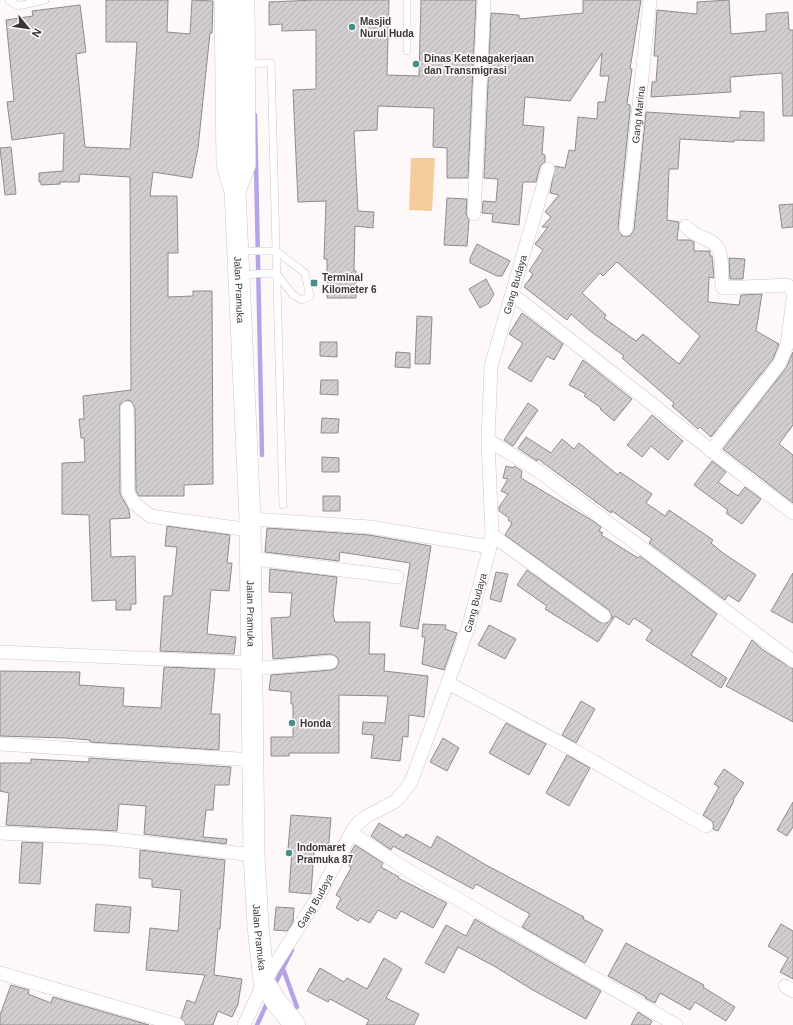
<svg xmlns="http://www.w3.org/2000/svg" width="793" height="1025" viewBox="0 0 793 1025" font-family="Helvetica,sans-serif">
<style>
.garden{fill:#f5cc9b}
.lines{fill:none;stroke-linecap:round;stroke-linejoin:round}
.stream{stroke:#b5a3ea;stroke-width:4.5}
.building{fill:url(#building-hatch);stroke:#8f8a8e;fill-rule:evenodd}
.lane-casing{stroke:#cdc7c8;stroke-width:8}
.street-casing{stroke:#cdc7c8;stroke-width:14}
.primary-casing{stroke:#cdc7c8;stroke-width:22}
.lane{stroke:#fff;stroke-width:7}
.street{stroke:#fff;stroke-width:13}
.primary{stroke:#fff;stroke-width:21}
.poi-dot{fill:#468d8b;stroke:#fff8f9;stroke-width:1.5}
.labels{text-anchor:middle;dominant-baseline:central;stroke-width:3.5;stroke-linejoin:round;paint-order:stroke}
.poi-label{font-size:10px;font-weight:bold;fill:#383636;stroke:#fff8f9;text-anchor:start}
.street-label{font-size:10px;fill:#383636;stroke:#fff8f9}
</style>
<defs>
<pattern id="building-hatch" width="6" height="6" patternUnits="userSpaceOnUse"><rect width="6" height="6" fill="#d1cdd1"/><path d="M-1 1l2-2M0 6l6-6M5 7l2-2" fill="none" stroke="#b4b1b4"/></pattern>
</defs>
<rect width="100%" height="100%" fill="#fff8f9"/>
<path class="garden" d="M411,158H435L432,211L409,210Z"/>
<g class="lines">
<path class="stream" d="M255,115L262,455
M282,966L297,1007
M274,986L292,950
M257,1025L268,1001"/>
</g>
<path class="building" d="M106,0H168L167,32L190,34L192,0L213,1L212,33H210L198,148L192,178L153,172L150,196H177L178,253H168V297L193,296V291H212L213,484L184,485V496H139L136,491L135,408L131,401L127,400L120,404V493L129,510L130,518L110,519L111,557L135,556L136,604H131V610H116V600L92,601L89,515L62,514V463L85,462L84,438H81L79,419H84L83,396L131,390L130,177L80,174L79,182H60V184L41,185V182H39V173L63,171L64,133L12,140L7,102L14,101L6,20L33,16L32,11L80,5L86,52L76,54L85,147L130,149L137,42H106Z
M315,0H389L387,75L419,76L421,0H476L468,178H447V148L433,147L434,108L378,106L377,130L354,131L358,211L374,212L373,228L355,226L354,271H356V298H327V259H324L326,201L298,202L293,90L316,89V30L282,31V24L269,25V2Z
M583,0H641L630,69H632L627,104L630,105V111L618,228L622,236H630L634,230L646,112L740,118V111L764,112V141L734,140V142L680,139L678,169H669L667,220L679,222L677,240H690L694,242V251H710V256H712L714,278L709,277L708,302L739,305L741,295L762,294L756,331L779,344L773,359L711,437L700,427L698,429L672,406L674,403L622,358L624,356L589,330L571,314L567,320L524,287L533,274L529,271L543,250L535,244L548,227H542L551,217L545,212L559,195L550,193L555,166L565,168L569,150L575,151L578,117L597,119L598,102H605L609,76H600L602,53L570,101L525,97L523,125L544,127L542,154L545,155V162L540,166L536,182H523L519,225L492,222L493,214L482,213L483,201L496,202L498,179L484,178L491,13L519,15V19L583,13ZM617,262L700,336L679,364L643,334L636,341L604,318L606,315L582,293L600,273L603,276Z
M729,0L731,34L766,31V14L788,12L789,30H793V116H783L782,73L730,77L731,92L651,97L652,82H656L658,56H654L657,10L697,14V2Z
M11,147L16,194L5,195L0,148Z
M447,198L467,199L466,214L469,220L467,246L444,245Z
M793,204V227L782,228L779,205Z
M477,244L510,261L502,276H497L470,263V258Z
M729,258L745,259L743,279H730Z
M486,279L494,294L489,303L480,308L469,289Z
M522,313L563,344L554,360L547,356L531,382L508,368L523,343L509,334Z
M417,316L432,317L430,364H415Z
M320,342H337V357L320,356Z
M396,352L410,353V368L395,367Z
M793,352V425L779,444L793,455V503L723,449L786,368Z
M583,360L632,399L614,421L600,409L601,408L584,396L586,394L569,385Z
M321,380H338V395L320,394Z
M528,403L538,410L513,446L504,440Z
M652,415L683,441L668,460L651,446L642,457L627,445Z
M322,418L339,419L338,433H321Z
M526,437L551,453L562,439L574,449L579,443L618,475L620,472L652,494L646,503L665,516L669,510L713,540L711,543L723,553L756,575L739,602L728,595L725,600L649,543L652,539L612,511L611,513L538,459L537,461L522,451L518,448Z
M322,457L339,458V472H322Z
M712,461L726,472L718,482L738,496L745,487L761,499L742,524L726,513L728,510L694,485Z
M506,466L513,468L514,466L522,471L521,478L593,521L601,527L599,531L603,533L601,535L638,558L640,556L717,614L691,655L727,678L721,688L646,640L652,630L634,618L629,625L615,616L598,642L545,609L547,606L517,585L527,570L599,622L607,623L612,617L609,610L505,535L512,523L508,520L509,518L499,511V507L508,494L501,491L508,479L503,478Z
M323,496H340V511H323Z
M167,526L230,535L227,563H232L229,591L211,590L207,634L236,637L234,654L160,651L164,596H172L177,547L165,546Z
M267,528L369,535L431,546L418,629L400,626L410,563L340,552L339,561L265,552Z
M270,569L337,577L333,614L335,622H370L369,654H385L384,671L428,676L424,717L409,715L408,737L403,736L400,761L371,758L374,735L362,734L363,722L385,723L388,696L339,695V753H289V756H271V737H293V704H291V692L269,690L271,675L332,670L336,668L339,662L337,657L330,654L273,659L271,618L290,617L292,593L269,592Z
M496,572L508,574L501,602L490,599Z
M793,573V623L771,611Z
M423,624L446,625L445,629L457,633L444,670L422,664L425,637H422Z
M489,625L516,639L505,659L478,645Z
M752,640L763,650L793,669V722L726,686Z
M164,667L215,669L211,714H220L219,750L90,742V740L65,738L0,736V671L80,672L79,685L124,688L123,706L161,708Z
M581,701L595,709L576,743L562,735Z
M506,723L546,744L529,775L489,753Z
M443,738L459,748L447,771L430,762Z
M567,755L590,768L569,806L546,793Z
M89,758L231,767L229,785H215L213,810H206L203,837L227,839L226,844L144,834L146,806L119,804L117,831L6,825L9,793L0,791V763H31V759L89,762Z
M724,769L744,783L733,800L734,801L718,831L713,829V822L703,815L719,787L714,784Z
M793,802V827L787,836L777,830Z
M291,815L331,818L328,852L314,851L311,894L289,892L292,850L288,849Z
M379,823L404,838L406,834L431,848L437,836L486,865L584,917L583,919L603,930L585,963L522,927L530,914L476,884L473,889L393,846L391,850L371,836Z
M22,842L43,843L40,884L19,883Z
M355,845L383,863L381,867L399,877L398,878L447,903L433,928L401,911L396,919L378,910L370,923L360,918L358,921L336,908L341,898L336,895L351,868L346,861Z
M140,850L225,860L220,929H218L214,975L242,979L238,1004L232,1017L218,1011L213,1025H186L181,1018L187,1000L195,1003L205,975L146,970L150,928L178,931L181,890L152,887V879L139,878Z
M96,904L131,907L129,933L94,931Z
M276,907L294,908L293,922L287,931L274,930Z
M475,919L601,991L586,1019L531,989L494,966L458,947L444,973L425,963L446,925L466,936Z
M781,924L793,931V979L780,972L788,958L768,946Z
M626,943L704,985L703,987L735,1007L726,1021L695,1002L690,1010L660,993L655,1003L645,998L646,997L608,976Z
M384,958L402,969L386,998L419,1014L414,1025H366L369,1020L330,999L328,1002L307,991L320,968L344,982L347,978L367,989Z
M11,985L29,990L28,994L51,1003L53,997L149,1025H0V1015Z
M638,1012L652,1021L650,1025H631Z"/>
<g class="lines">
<g class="lane-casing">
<path id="lane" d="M9,0L18,6L45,0
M407,51V0
M247,64L271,63L283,505
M239,251H276L305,273L310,296L302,300L293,295L277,274L265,273L240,276"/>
</g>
<g class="street-casing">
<g id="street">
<path d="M474,214L484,0"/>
<path d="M686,226C693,238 714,237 719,250C723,260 721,274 722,285L723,288L787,285L792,289L793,295"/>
<path id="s1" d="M626,229L650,0"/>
<path d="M512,294L745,477L793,513"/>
<path d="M127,408L128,493L134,503L150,516L250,530"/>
<path d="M488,440L540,472L793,661"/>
<path d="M711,451L780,363L787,345L793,299"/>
<path d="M250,519L370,527L490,547"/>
<path d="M492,535L604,616"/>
<path d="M249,558L397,577"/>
<path d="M0,652L252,663"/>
<path d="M252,669L331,662"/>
<path d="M448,683L579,753L706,826"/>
<path d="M0,744L254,760"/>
<path d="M0,833L105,838L254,855"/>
<path d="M351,833L409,871L676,1025"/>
<path d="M0,973L178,1025"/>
<path d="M785,986L793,991"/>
<path id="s2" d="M244,1025L264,982L318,897L351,833L358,823L367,816L396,801L411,782L468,628L490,547L492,535L488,440L491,366L548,169"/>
</g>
</g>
<g class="primary-casing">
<g id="primary">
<path id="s3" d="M225,0L227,165L235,191L250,519L254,855L258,926L264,982L277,1003L295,1025"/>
<path d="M235,191L245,165L244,0"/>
</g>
</g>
<use href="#lane" class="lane"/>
<use href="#street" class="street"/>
<use href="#primary" class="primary"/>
</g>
<g class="poi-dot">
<circle cx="352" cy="27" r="4"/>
<circle cx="416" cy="64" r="4"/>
<rect x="310" y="279" width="8" height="8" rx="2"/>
<circle cx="292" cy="723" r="4"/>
<circle cx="289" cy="853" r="4"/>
</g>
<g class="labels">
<g class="poi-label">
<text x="360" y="21">Masjid<tspan x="360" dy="12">Nurul Huda</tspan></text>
<text x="424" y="58">Dinas Ketenagakerjaan<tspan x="424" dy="12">dan Transmigrasi</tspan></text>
<text x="322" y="277">Terminal<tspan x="322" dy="12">Kilometer 6</tspan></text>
<text x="300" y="723">Honda</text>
<text x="297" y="847">Indomaret<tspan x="297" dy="12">Pramuka 87</tspan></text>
</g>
<g class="street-label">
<text stroke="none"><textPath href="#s1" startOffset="115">Gang Marina</textPath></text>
<text stroke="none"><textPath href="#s2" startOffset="815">Gang Budaya</textPath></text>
<text stroke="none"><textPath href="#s3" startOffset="291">Jalan Pramuka</textPath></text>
<text stroke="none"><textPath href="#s2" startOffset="491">Gang Budaya</textPath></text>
<text stroke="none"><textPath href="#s3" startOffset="615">Jalan Pramuka</textPath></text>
<text stroke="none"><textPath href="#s2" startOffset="143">Gang Budaya</textPath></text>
<text stroke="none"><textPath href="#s3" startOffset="939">Jalan Pramuka</textPath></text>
</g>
</g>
<g transform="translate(28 28) rotate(119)" stroke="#fff8f9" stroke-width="3" paint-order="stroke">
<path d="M0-3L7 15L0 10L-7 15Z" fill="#383636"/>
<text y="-6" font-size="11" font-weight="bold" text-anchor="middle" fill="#383636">N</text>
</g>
</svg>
